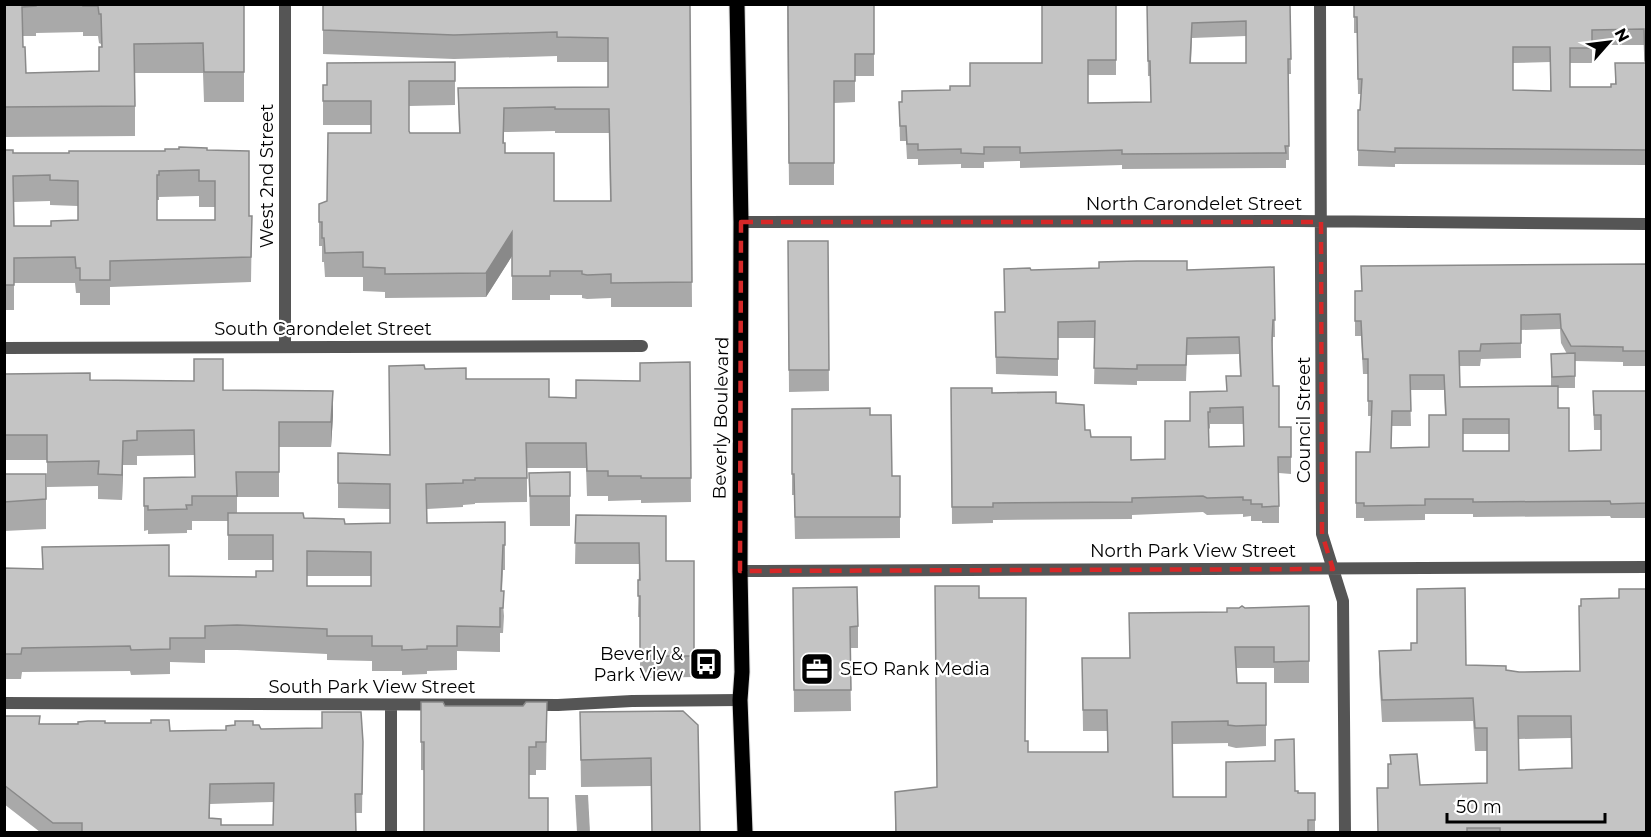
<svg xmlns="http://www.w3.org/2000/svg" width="1651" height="837" viewBox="0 0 1651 837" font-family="Montserrat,sans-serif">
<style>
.water{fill:#a3a3a3}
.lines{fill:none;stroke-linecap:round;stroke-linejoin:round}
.primary-casing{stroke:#dbdbdb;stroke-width:17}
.minor{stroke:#555;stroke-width:12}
.primary{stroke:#000;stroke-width:15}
.wall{fill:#a9a9a9;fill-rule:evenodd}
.shaded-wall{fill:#898989}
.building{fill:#c4c4c4;stroke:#898989;stroke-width:1.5;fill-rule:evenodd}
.marked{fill:none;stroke:#d62828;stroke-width:4.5;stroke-dasharray:12 8;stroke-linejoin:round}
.labels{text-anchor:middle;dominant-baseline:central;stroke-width:4.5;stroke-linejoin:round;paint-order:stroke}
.street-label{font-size:18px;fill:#000;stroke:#fff}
.poi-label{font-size:18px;fill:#000;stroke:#fff;text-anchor:end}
</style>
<rect width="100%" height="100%" fill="#fff"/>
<path class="water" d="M575,795H588L590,832H577Z"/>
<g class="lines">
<g class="primary-casing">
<path id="primary" d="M737,4L741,222L740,571L742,672L740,700L745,832"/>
</g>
<path class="minor" d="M285,4V347
M1320,4L1322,534L1343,601L1345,832
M741,222L1297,221L1646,224
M4,348L642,346
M740,571L1646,567
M4,703L558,705L632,701L740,700
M391,705V832"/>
<use href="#primary" class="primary"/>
</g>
<path class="wall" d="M4,4H244V102H204L203,73H135V136L4,137ZM83,32V36H98L99,43L101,44L102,47H99V71L26,73L23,47L22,36H36V33Z
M323,4H690L692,307H611V298L587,299L582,298V295H550V300H512V256L486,297L385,298V292L363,291V277H325L324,262H322V246H319V204L327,201L371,133V125H323V85H327L455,62V105L409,106V131L410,133H459L458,88L608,87V62H557V56L454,59L323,54ZM555,131V133H609L610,201H554L505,153L504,143V132Z
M787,4H874V76H855V102L834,103V185H789Z
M1116,4V75H1088V103L1151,102L1150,76H1148L1147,4H1290L1291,74H1288L1289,160H1286V168L1122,169V165L1020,168V161L984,162V168H961V164L918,165V159H907L906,141H900L899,102L950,90L970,86L1042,63ZM1246,36V63H1191L1192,38Z
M1354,4H1647V165L1395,164V167L1358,166V110H1360L1361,94H1358L1357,33H1354ZM1592,45H1644L1645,63H1615V84L1611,87H1570V63H1592ZM1550,62V91L1513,90V63Z
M4,150L13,153H69L207,150L249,216H252L251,282L110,287V305H80V293H76L75,283H14V310H4ZM199,196V207H215V220H157V200H159V197ZM50,201V205L78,206V220L51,226H14V202Z
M788,241H828L829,391L789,392Z
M1647,264V366H1623V362L1575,361V388H1558V408L1569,451L1601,450V430H1594L1593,391H1647V518H1611L1610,516L1473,517V514H1425V520L1364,521V518H1356V452H1370L1372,416H1368V374H1363L1361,336H1355V291ZM1560,329L1561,343L1567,354H1551V386L1460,387V366H1480L1481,359L1521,358V330ZM1410,390H1444L1445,415L1429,447L1391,448L1392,426H1411ZM1463,434H1509V451H1463Z
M1274,267L1275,337H1273L1272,351L1273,386L1279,427H1291V474L1279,473V523H1262V521H1251V516L1243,517V514L1207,515L1203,512L1132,515V519L993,520V523L952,524L951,388L992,393L1056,403L1085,430L1091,437L1131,460L1165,459L1190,421L1227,391L1240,376L1239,354L1187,355L1186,381H1137V385L1094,384L1095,338H1058V376L996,374L995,312H1005L1004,269L1031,270H1187ZM1210,424H1243V446L1209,447V429L1210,428Z
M690,362L691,502L641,503V500L608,501V496H587L586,468H527V502L475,503V504L463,505V507L427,509V523L505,522V570H503L502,591L504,616L503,633H500V652L457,651V670L427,671V674L402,675V671H372V661L327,660V654L237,650H205V663L170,662V674L131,675L130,671L22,672L21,679H4V568L169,576L256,577L273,571V560H228V521H192V530H187V533L148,534V530L144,531V478L195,477L194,455L137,456V465H123L122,500L98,499V486L47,487V460H4V374L223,390L333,416L331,447H279V497H237V513L304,518L345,524L390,523V509L338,508V478L390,455L425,369L549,397L576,398L640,381ZM307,576H371V586H307Z
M792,409L870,415L892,476H900V538L795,539L794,495H792Z
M570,472V526H530L529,473Z
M4,474H46V529L4,531Z
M576,515L666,516V561H694V677L640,678V617H638L639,564H575Z
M793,588L858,626V648H850L851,711L794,712Z
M979,598L1028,752H1107V731H1083L1082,658H1130L1227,612L1245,608L1309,606V683H1274V668H1236L1237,683H1266V746L1236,748L1228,746V743L1172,744L1173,797H1226L1295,791L1298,793H1315V832H895V792L937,787Z
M1411,650L1466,665L1506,670L1519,672L1580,671L1647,832H1378L1388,788V764L1420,785L1487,783V751H1475L1473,721L1382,722L1379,673V651ZM1571,738L1572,768L1519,770V739Z
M421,702L445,706H523L547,702L546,770H536V775H529L421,770Z
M683,711L652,832L651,786L581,787L580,712Z
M4,716L39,724L105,723L170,731L226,730L253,725L261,729L363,742L362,813H356V832H40L4,804ZM273,802V825H221L210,818V804Z"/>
<path class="shaded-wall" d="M512,232V256L486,297V273Z
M333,391V416L331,447V422Z
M123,441V465L122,500V475Z"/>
<path class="building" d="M4,4H36V6L22,7L23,47H25L26,73L99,71V47H102L101,14H99L98,6H83V4H244V72H204L203,43L134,44L135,106L4,107Z
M323,4H690L692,282L611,283V274L587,275L582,274V271H550V276H512V232L486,273L385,274V268L363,267V252L325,253L324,238H322V222H319V204L327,201L328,133H371V101H323V85H327V63L455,62V81H409V131L410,133H460L458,88L608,87V38L557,37V32L454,35L323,30ZM555,107V109H609L611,201H554V153H505V143H503L504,108Z
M788,4H874V54H855V81H834V163H789Z
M1042,4H1116V60H1088V103L1151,102L1150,61H1148L1147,4H1290L1291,59H1288L1289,146H1285L1286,153L1122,154V150L1020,153V147H984V154L961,153V149L918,150V144H907L906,126H900L899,102H902V91L950,90V86H970V63H1042ZM1246,21V63H1190L1192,23Z
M1354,4H1647V61H1645L1644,29L1592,30V48H1570V87H1611V84H1616L1615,63H1647V150L1395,148V152L1358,150V110H1360L1362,79H1358L1357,17H1354ZM1513,47H1550L1551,91L1513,90Z
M179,147L207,148V150L249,151V216H252L251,257L110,261V280H80V268H76L75,257L14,258V285H4V150H13V153H69V151H165V149H179ZM199,170V181H215V220H157V175H159V171ZM50,175V180L78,181V220L51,221V226H14L13,176Z
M788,241H828L829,370H789Z
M1137,261H1187V270L1274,267L1275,320H1273L1272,340L1273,386H1279V427H1291V457H1278L1279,506L1262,507V504H1251V500H1243V497L1207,498L1203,496L1132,498V502L993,503V507H952L951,388H992V393L1056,392V403L1084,405L1085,430H1090L1091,437H1131V460L1165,459V421H1190V392L1227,391L1226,376H1241L1239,337L1187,338L1186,365H1137V369L1094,368L1095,321L1058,322V359L996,357L995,312H1005L1004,269L1030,268L1031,270L1099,268V262ZM1243,407L1244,446L1209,447L1208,412H1210V408Z
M1647,264V351H1623V347L1571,346L1561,328L1560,314L1521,315V343L1481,344L1480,351H1459L1460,387L1558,386V408H1569V451L1601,450V415H1594L1593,391H1647V503L1611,504L1610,501L1473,502V499H1425V505L1364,506V503H1356V452H1370L1372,401H1368V359H1363L1361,321H1355V291H1362L1361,266ZM1410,375H1444L1446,415H1429V447L1391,448L1392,411H1411ZM1463,419H1509V451H1463Z
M1575,353V376L1552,377L1551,354Z
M194,359H223V390L333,391L331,422H279V472H236L237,496H192V505H186L187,509L148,510V506H144V478L195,477L194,430L137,431V440L123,441L122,475L98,474L99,461L47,462V435H4V374L90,373V380L194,381Z
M690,362L691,478H641V476H608V471H587L586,443H526L527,478H475V480H463V483L426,484L427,523L505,522V545H503L501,591H504L503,608H500V627L457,626V646H427V649L402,650V646H372V636H327V629L237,625L205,626V638H170V649L131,650L130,646L22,648L21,654H4V568L43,569L42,547L169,545V576L256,577V571H273V535H228V513H303L304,518L344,519L345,524L390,523V484L338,483V453L390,455L389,366L424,365L425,369L466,368V379H549V397L576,398V380L640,381V363ZM307,551L371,552V586H307Z
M870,408V415H891L892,476H900V517H795L794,474H792V409Z
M570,472V496H530L529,473Z
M4,474H46V499L4,502Z
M576,515L666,516V561H694V656H640V596H638V580H640L639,543H575Z
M935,586H979V598H1026L1025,741H1028V752H1108L1107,710H1083L1082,658H1130L1129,613L1227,612V608H1239L1242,606L1245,608L1309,606V661L1274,662V647H1235L1237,683H1266V725L1236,726L1228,725V721L1172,722L1173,797H1226V762L1275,761V740L1294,739L1295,791H1298V793H1315V820H1308V832H896L895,792L937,787Z
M857,587L858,626L850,627L851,690H794L793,588Z
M1465,588L1466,665L1506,666V670L1519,672L1580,671L1579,606H1581V599L1619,598V589H1647V832H1500V828H1467V832H1378L1377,788H1388V764H1391L1390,755L1417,754L1420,785L1487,783V728H1475L1473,698L1382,700L1379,651L1411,650V643H1417V589ZM1518,716H1571L1572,768L1519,770Z
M421,702H443L445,706H523L526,702H547L546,742H536V747H529V798H548V832H424V742H421Z
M683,711L698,725L700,832H652L651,758L581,760L580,712Z
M322,712H361L363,742L362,794H355L356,832H82V823H53L4,785V716H40L39,724H78V722L88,721H105V723H151V720H169L170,731L226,730V726L235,725V721H253V725H259L261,729L322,728ZM274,783L273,825H221V819L209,818L210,784Z"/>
<path class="marked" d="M741,222H1321L1322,534L1333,569L740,571Z"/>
<defs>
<g id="bus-square" transform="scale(1.725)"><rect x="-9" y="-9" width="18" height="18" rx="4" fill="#000" stroke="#fff"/><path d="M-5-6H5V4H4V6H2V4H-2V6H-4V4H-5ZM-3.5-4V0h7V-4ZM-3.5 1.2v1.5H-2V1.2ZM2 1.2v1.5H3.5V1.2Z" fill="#fff"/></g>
<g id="office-square" transform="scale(1.725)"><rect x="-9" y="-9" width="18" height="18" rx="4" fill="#000" stroke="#fff"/><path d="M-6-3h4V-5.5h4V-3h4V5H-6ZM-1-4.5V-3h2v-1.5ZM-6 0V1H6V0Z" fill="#fff"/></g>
</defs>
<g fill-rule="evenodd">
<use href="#bus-square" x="706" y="664"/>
<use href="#office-square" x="817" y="669"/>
</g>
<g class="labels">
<g class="street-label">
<text transform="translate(267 176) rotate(-90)">West 2nd Street</text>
<text x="1194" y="204">North Carondelet Street</text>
<text x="323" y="329">South Carondelet Street</text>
<text transform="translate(721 418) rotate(-89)">Beverly Boulevard</text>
<text transform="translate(1304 420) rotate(-90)">Council Street</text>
<text x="1193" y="551">North Park View Street</text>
<text x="372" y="687">South Park View Street</text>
</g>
<g class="poi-label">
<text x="683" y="654">Beverly &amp;<tspan x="683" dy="21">Park View</tspan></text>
<text x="840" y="669" text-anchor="start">SEO Rank Media</text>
</g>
</g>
<rect width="1651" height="837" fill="none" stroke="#000000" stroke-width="12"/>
<g transform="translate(1609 42) rotate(62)" stroke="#ffffff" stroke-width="4.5" paint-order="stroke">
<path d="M0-4.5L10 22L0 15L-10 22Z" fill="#000000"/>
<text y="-9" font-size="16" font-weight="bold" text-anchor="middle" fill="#000000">N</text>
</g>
<path d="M1447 813v9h158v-9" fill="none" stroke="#000000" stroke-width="3"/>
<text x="1456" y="813" font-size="18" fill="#000000" stroke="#ffffff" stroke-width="4.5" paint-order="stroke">50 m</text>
</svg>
